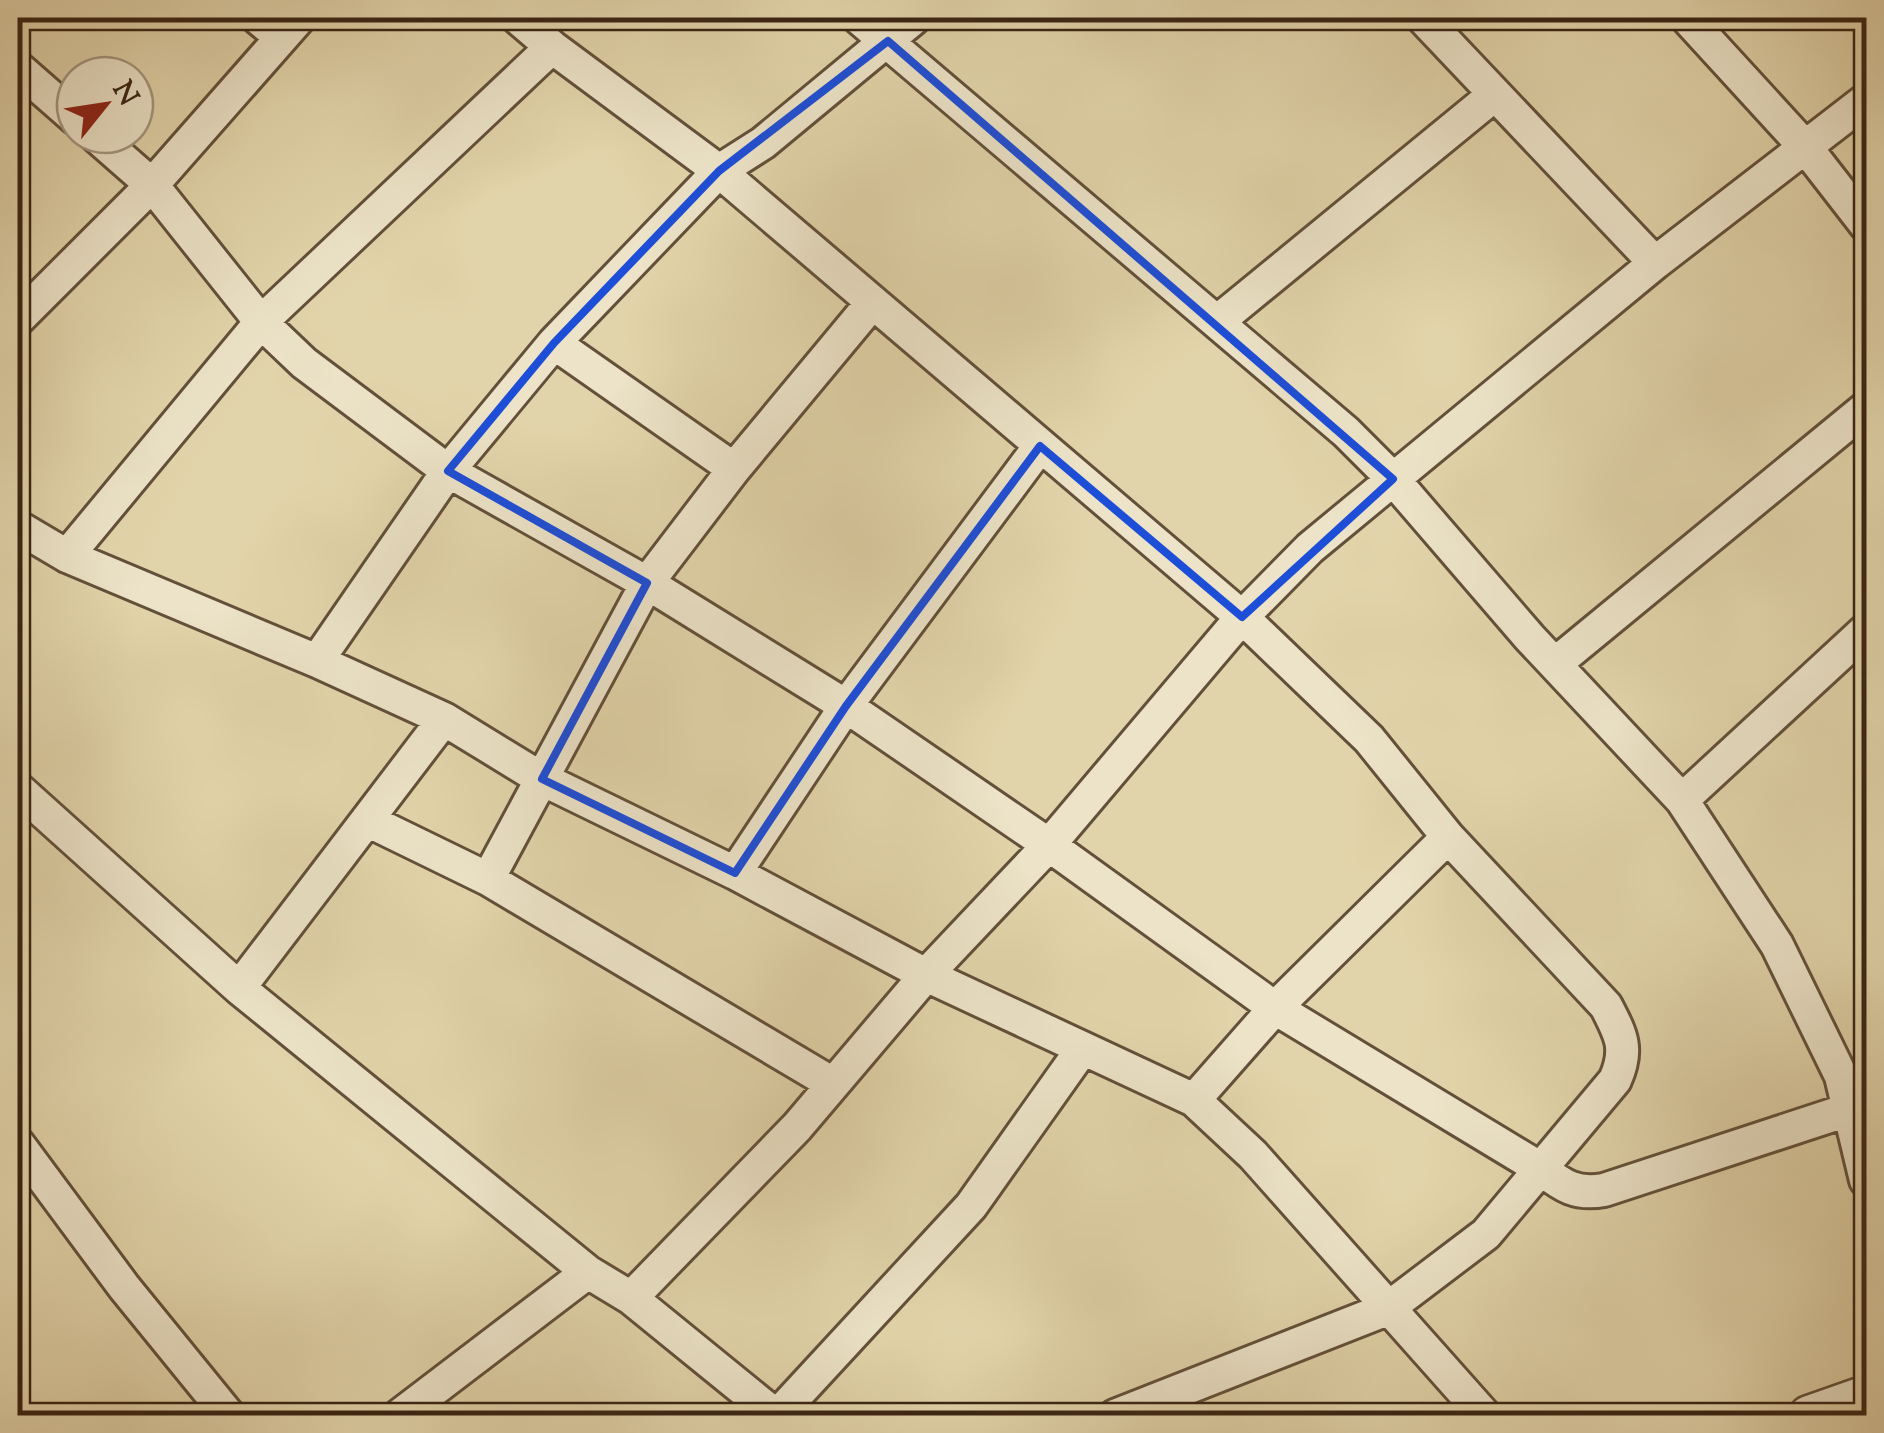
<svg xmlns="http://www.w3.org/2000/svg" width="1884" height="1433" viewBox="0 0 1884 1433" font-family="'Sorts Mill Goudy',serif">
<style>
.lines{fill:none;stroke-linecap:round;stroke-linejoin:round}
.minor-casing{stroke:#63503a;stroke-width:38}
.tertiary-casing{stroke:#63503a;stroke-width:45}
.minor{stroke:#ece3c8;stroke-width:32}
.tertiary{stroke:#ece3c8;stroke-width:40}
.marked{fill:none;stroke:#1d4ed8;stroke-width:8;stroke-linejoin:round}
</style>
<rect width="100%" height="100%" fill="#e2d4aa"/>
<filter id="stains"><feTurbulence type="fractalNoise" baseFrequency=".002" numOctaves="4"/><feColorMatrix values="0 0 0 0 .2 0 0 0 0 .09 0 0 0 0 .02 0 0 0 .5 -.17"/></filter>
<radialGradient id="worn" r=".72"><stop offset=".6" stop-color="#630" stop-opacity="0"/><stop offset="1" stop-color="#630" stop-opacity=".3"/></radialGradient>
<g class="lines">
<g class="minor-casing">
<path id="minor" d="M258,18L281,37
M518,18L552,47L719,171L1242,617L1369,739L1448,837L1606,1006C1621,1035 1629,1049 1615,1080L1486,1234L1387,1309L1115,1416
M859,18L1346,432L1393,479L1530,638L1682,800L1777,945L1841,1076L1866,1180
M1423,18L1655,263
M1687,18L1807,149L1866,225
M18,68L75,118
M95,135L152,185L261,322L304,363L448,471L647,583L846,706L1049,845L1275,1008L1541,1169C1563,1186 1576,1195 1604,1190L1866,1104
M18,319L152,185L299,18
M1217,322L1494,95
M554,343L734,469
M18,527L67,556L317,661L444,719L542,779L735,873L926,975L1194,1100L1253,1155L1485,1416
M67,556L261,322L552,47
M317,661L448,471L554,343L719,171L763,143L914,18
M1555,664L1866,408
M18,789L239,988L588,1272L631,1298L776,1416
M1682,800L1866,630
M367,820L488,879L833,1084
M735,873L846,706L1040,446
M488,879L647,583L734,469L872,303
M239,988L444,719
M1194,1100L1275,1008L1448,837
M18,1144L124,1287L229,1416
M631,1298L797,1127L926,975L1049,845L1242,617L1310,548L1655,263L1866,100
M399,1416L588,1272
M777,1416L971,1206L1083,1048"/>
</g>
<g class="tertiary-casing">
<path id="tertiary" d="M1809,1416L1866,1396"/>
</g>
<use href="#minor" class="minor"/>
<use href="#tertiary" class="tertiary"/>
</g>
<path class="marked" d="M888,41L1393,479L1242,617L1040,446L846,706L735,873L542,779L647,583L448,471L554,343L719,171Z"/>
<rect width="1884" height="1433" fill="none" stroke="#e2d4aa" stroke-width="60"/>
<rect x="20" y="20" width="1844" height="1393" fill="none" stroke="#392414" stroke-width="5"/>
<rect x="30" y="30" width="1824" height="1373" fill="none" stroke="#392414" stroke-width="2.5"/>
<g transform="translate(105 105) rotate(60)"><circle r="48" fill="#ece3c8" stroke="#a49780" stroke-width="2.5"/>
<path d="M0-8L18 38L0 25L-18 38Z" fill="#8f2418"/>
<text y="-15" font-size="28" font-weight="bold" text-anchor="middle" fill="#392414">N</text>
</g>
<rect width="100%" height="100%" filter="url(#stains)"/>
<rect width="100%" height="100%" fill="url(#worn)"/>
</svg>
